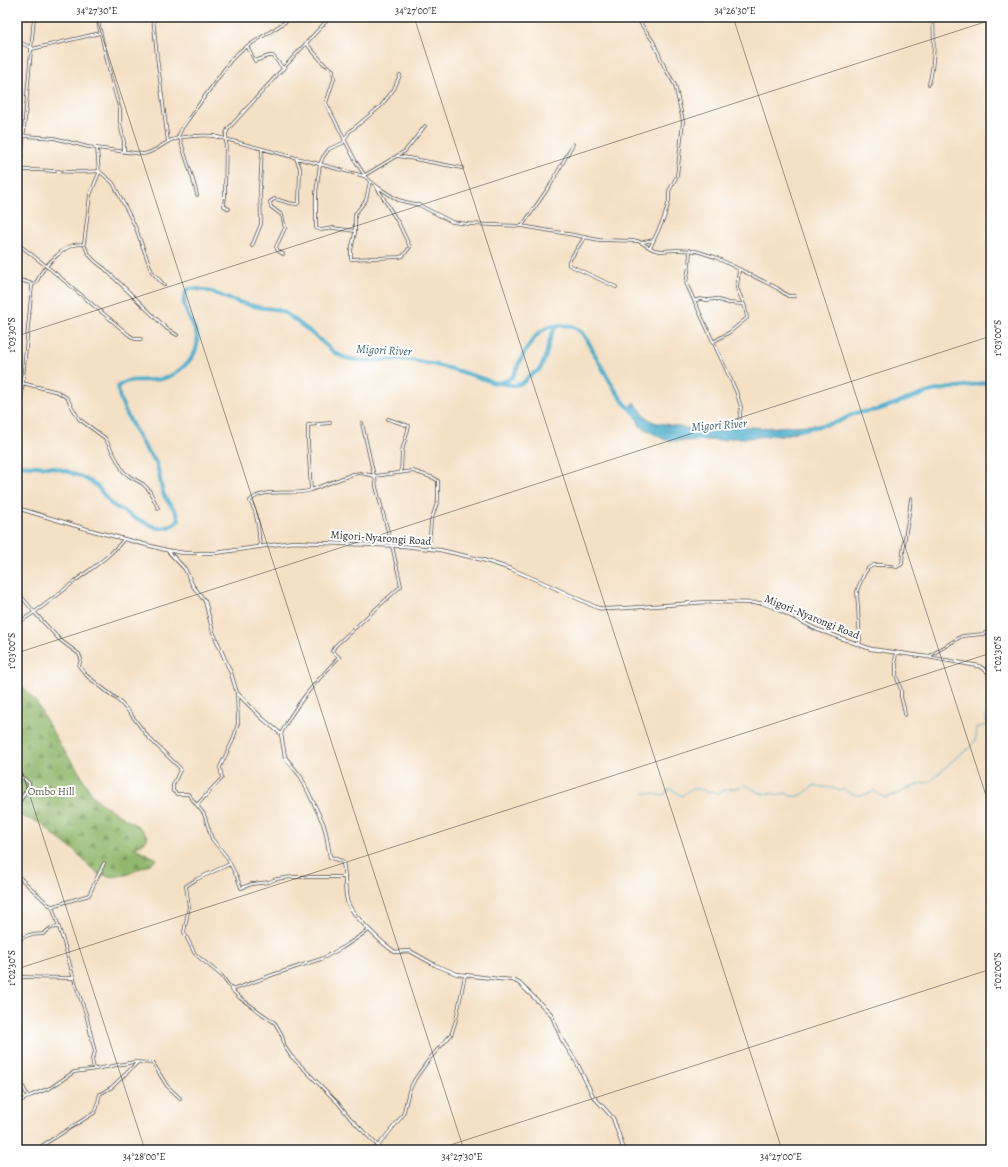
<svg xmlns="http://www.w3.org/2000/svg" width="1008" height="1167" viewBox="0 0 1008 1167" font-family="Alegreya,serif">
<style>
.forest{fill:url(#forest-firs);stroke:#5e724c}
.water{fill:url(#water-ripples);stroke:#3c6d7c}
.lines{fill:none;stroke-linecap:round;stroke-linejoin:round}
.stream{stroke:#4dafcc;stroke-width:1}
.river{stroke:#4dafcc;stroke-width:4}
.minor-casing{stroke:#494642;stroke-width:3.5}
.tertiary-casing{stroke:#494642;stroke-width:4}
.minor{stroke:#fff;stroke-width:2}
.tertiary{stroke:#fff;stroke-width:2.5}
.ticks{fill:none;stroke:#2b2b2b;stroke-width:1;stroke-opacity:0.45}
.labels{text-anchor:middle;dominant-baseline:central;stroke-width:4;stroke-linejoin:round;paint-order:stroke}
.street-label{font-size:11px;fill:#2b2b2b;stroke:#fff}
.park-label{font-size:11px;fill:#565f44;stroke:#fff}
.water-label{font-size:12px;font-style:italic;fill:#39606b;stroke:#fff}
.neatline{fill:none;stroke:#2b2b2b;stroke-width:1.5}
.ticks-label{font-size:10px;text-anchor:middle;fill:#2b2b2b}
</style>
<defs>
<pattern id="forest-firs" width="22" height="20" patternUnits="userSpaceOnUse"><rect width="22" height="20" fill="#92b86d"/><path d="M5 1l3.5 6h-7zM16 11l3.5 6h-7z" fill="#77965a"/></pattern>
<pattern id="water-ripples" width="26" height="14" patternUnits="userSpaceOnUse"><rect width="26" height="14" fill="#4dafcc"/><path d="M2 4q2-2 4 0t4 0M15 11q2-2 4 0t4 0" fill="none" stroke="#408fa6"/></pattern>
</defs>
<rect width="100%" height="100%" fill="#fff"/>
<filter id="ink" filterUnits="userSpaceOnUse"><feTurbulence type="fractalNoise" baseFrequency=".025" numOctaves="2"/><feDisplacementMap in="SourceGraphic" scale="8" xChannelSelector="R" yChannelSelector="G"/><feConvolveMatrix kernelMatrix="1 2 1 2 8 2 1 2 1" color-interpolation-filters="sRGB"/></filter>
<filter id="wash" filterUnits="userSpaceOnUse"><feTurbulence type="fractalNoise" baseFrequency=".012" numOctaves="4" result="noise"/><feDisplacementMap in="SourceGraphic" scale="16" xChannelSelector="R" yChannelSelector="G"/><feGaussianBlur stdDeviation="0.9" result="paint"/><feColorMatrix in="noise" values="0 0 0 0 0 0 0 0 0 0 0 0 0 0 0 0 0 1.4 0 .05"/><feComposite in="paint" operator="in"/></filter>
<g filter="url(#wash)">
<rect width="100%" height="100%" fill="#f4e0c4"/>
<path class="forest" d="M17,680L37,703L43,715L62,748L75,765L92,795L102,804L122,817L138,826L148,836L147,840L135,848L157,859L148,865L126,875L113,877L98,874L89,866L74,850L53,835L41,823L17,815Z"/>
<path class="water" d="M634,402L648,419L654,422L690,429H720L740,426L762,428L807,425H816L782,436L775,435L749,438H728L725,440L672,441L663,439L640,426L631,405Z"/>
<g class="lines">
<path class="stream" d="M991,704V706
M645,793C650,793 661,796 664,795L667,791L671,789L682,796C688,788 699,787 707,792L712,791L717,793C727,788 737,789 746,785L762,794L772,793L779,795L786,793L791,796H799L806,792L813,786L833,788L839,791L844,789C852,797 865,796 874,791L883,797L886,798L902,792L908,788L931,781L961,753L965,752C975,740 977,744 976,728L986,725L987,723L985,717L986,715L991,713"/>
<path class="river" d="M501,383C509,385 518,387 525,381C526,379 527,377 529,376C533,373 539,372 541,367C549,356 547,332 559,325
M801,430L838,422L855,413L877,410L932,391L991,382
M17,465L52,467L69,472L84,478L96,485L111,504L133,517L157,528H163L171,526L179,520C178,510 169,505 165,497C159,486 161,472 155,461C153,458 149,455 147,451C140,440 117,400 118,387C126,376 152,383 165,378C174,375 184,367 190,360C214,330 171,313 188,289C203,287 216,294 229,299C238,302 249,305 258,307C267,309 277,308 285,313C297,321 308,330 319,339C326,345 334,354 343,357C365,365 387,357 410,360C439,364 467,373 495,383C501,383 507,381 512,377C515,374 517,367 519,363C524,353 530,341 539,333C550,324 570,322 581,332C587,338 591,346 594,353C603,369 622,407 638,415"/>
</g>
</g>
<g filter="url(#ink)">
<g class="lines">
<g class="minor-casing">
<path id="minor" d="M97,17L113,86L120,110V123L124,142V152
M153,17L157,57L168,142
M636,17L653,41L665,68L675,85L683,121L677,176L669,191V201L664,218L650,248
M488,18L491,17
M17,41L32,48
M306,43L324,64L333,70L334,79L326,103L356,162L365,176
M247,46L255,61L269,56H273L283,68
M32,49L100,33
M929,84C935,63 934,39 933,17
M17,138L25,136L54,138L88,147L143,154C153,153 160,146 169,141C180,136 202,135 214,136L364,176L379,188L398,200L419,205L452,222L468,224L522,226L574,235L599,240L638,241L652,249L660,251L677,250L696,251L715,257L777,288L788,296H795
M180,138C185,158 193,176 197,195
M177,139L182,128L231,60L240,51L293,17
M398,156L462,168
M21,170C47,169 73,174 99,171L113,183L135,226L152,272L164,285
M365,175L405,151L425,126
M370,181L366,200L355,214V233L351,250V259L399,257L403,256L410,247L399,224L376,186
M17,208L34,17
M229,209L224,206L225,196L226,134L228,129L330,17
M522,226L551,184L573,144
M355,231L333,228L321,230L316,228V193L320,164L323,157L329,149L343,143L349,132L381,106L394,89L400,75
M584,238L569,261V265L616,287
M643,242L654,240
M17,243L55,273L129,335L135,339H141
M84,244C88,256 94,261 104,268L166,328L177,335
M252,246L261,224L260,188L262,149
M690,250L689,266L686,283L736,391L741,407L739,422
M283,254L278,251L276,247L285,228L282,215L271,207L270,202L274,199C282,200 288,204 297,204L299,202L300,168L296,158
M17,279L30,283L32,286L17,441
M32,285C38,283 38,278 41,273C47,264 61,250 71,246C75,244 80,244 84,244L90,195L99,173L97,148
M694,301L700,299L707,300L716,299L728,303L743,304
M713,342L730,332L747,318L745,307L737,288L739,269
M22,383L58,392L67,398L79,419L105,438L123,471L129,476L143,484L149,490L158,508
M388,419L409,426L402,451L401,473
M362,423L374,476
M311,490L353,474L360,473L375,476L413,471L434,478L438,481V500L431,521L429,549
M260,546L258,525L255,511L250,501C263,486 295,497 311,490L308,442V425L330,423
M17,591L34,612L60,640L79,654L81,659L79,666L87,676L118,700L130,713L148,737L180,768V770L173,785V791L177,794H188L204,814L212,839L226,856L237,877L241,888L252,884L269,882L276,879L292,877H345
M17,623C38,612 56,596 75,581C92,568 111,556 124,539
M859,645L860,640L857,592L858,588L864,574L868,568L874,565H883L897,567L902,564C903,541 909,520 911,498
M896,653L895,661L896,664V675L901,690V697L904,708L905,715
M928,657L962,636L983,634L991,631
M281,734C294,705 318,680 339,657L332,651L335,646L401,586L393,550L376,487L375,476
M17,773L29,783V786L17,806
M197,805L222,778L220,767L233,740L238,723L237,693
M230,864L197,879L186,886L189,907L184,932L195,954L222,976L232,990L240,998L275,1023L282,1035L285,1047L291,1056L338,1103L350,1118L382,1150
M17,875L49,905L53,906L89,895L104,863
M52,906L64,943L75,983L86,1014L95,1052L92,1059L94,1069
M17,940L29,935L43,934L51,928L58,927
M17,977L74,978
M232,990L275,974L321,959L342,948L369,930
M17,1074L28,1097
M17,1103L32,1095L50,1088L74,1072L90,1070L134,1062L153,1063L167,1086L180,1098
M378,1146L403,1115L409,1091L415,1079L430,1058L451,1035L456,1020L465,975
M35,1150L94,1113L97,1108L99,1097L100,1094L112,1087L138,1062
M370,1150L379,1147"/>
</g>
<g class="tertiary-casing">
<path id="tertiary" d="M17,508L90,530L166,550L184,553H216L293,542L403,546L440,550L483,560L511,569L546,584L598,608L607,609L627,608L706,602L762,603L775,608L816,629L871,649L928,657L973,665L979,666L991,674
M167,550L185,569L193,586L205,601L213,632L231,673L237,693L262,718L281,734L285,757L301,777L323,823L326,833L330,857L341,861L343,863C346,875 344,888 347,900C349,913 384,945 395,952L410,951L435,965L457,974L499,979L513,980L519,983L551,1014L562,1040L577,1063L593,1096L613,1118L624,1150"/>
</g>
<use href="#minor" class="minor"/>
<use href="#tertiary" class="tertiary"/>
</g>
</g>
<path class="ticks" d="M96,17L464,1150M414,17L782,1150M733,17L991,811M17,20L25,17M17,336L991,20M17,653L991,336M17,756L145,1150M17,969L991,653M435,1150L991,969"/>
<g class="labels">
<g class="street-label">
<text transform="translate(381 538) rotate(4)">Migori-Nyarongi Road</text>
<text transform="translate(812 617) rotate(22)">Migori-Nyarongi Road</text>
</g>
<g class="park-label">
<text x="51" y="791">Ombo Hill</text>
</g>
<g class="water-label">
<text transform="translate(384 350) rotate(3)">Migori River</text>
<text transform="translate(719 425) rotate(-4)">Migori River</text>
</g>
</g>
<rect width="1008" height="1167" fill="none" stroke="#fff" stroke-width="44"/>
<rect x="22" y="22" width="964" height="1123" class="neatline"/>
<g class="ticks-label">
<text x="97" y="14">34°27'30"E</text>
<text x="416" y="14">34°27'00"E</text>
<text x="735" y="14">34°26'30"E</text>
<text transform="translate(11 335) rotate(-90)" y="4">1°03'30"S</text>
<text transform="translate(997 338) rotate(-90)" y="4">1°03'00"S</text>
<text transform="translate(11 651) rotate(-90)" y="4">1°03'00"S</text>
<text transform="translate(997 654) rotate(-90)" y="4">1°02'30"S</text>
<text transform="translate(11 968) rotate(-90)" y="4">1°02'30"S</text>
<text transform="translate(997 971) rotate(-90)" y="4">1°02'00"S</text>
<text x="144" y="1160">34°28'00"E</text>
<text x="462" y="1160">34°27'30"E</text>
<text x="781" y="1160">34°27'00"E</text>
</g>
</svg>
